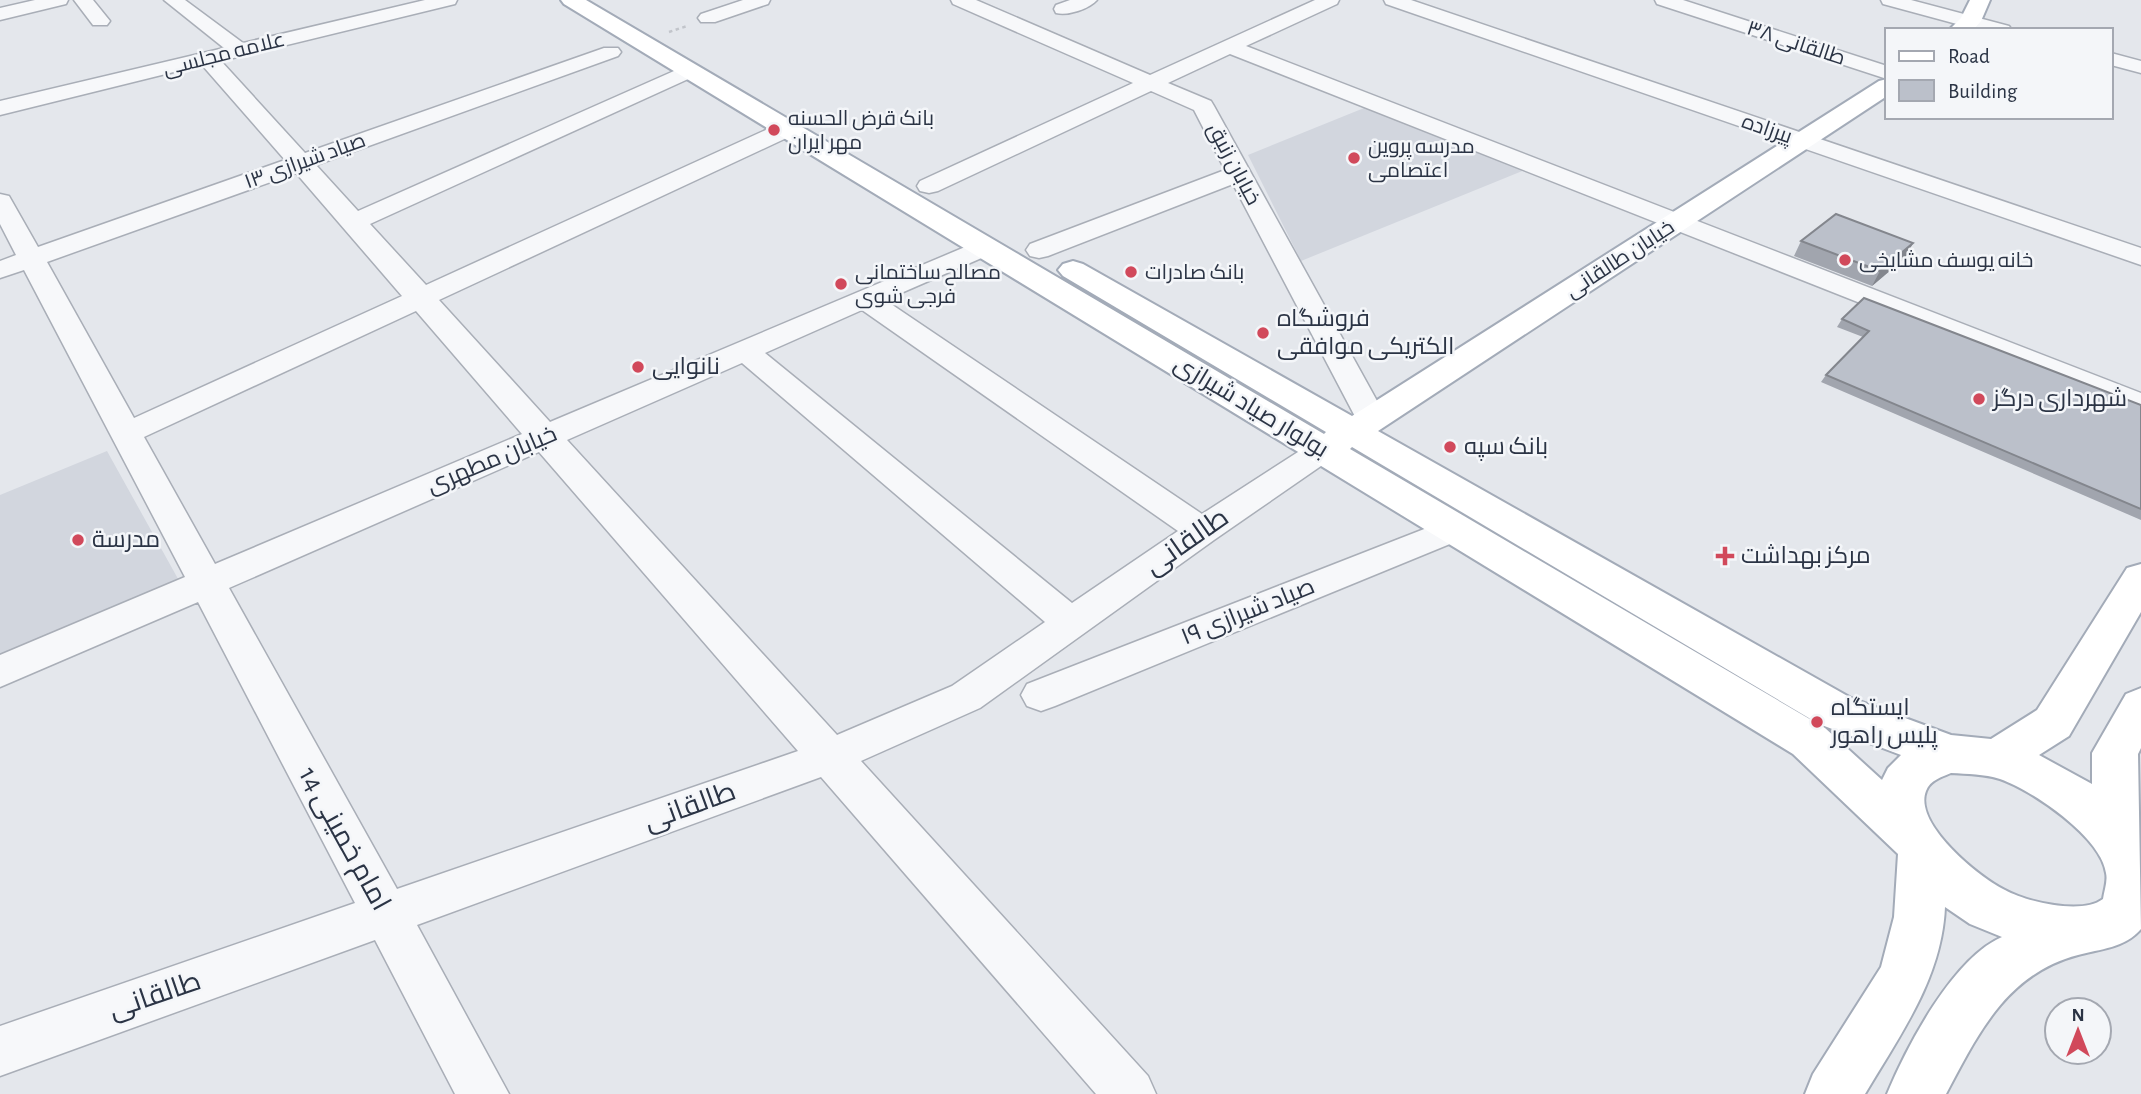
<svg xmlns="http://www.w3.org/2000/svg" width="2141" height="1094" viewBox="0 0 2141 1094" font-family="'Alegreya Sans',Cairo,sans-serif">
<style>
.built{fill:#d2d6de}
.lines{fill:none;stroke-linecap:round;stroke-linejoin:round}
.minor-casing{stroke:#a9aeb7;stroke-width:3}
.major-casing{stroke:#a3abb8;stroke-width:4}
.path{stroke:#c2c5cb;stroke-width:2.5;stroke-dasharray:3.5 3.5;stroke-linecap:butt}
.minor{fill:#f7f8fa;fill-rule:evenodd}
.major{fill:#fff;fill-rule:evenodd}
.wall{fill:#a1a5ae}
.shaded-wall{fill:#83868d}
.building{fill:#bbc0ca;stroke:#83868d;stroke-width:2}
.poi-dot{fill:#d1495b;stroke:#f4f6f9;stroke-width:2.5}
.labels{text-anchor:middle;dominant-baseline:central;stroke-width:5;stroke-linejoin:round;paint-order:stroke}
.far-street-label{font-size:21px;fill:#2b3445;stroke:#f4f6f9}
.far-poi-label{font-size:21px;fill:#2b3445;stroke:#f4f6f9;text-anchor:start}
.poi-label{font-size:24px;fill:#2b3445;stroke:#f4f6f9;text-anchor:start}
.street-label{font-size:24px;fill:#2b3445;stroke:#f4f6f9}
.near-street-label{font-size:28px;fill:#2b3445;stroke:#f4f6f9}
</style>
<rect width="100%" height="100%" fill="#e4e7ec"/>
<path class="built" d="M1369,106L1527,169L1301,261L1248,155Z
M107,451L182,586L0,668V495Z"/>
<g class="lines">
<g class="minor-casing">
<path id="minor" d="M35,0H68L66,4L0,20V8Z
M74,0H93L110,21L107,25H93Z
M164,0H185L243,43L425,0H457L455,4L221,61L305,153L604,48H618L621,52L618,56L316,165L358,211L683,67H697L700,71L697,75L370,224L426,285L779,124H795L798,129L795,134L439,300L550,422L984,239L993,241L997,247L993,253L885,300L1202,514L1312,443L1323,440L1334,443L1339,450L1334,457L1214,540L980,708L861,761L1148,1076L1156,1094H1096L821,777L417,925L509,1094H455L375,940L0,1076V1026L355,903L198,602L0,687V655L185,577L24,270L0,278V261L16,255L0,224V194L9,196L38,247L285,160L202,65L0,115V101L224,48ZM296,173L402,296L134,418L47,262ZM862,310L1178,531L1072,603L765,353ZM416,311L522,434L215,564L144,437ZM742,363L1045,622L952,686L837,735L567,440ZM539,452L798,751L397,889L229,588Z
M743,0H770L768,4L715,22H701L698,18L701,14Z
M951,0H976L1150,75L1315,0H1339L1337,4L1246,46L2141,393V414L1230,54L1168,83L1211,101L1214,106L1387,419L1382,426L1371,429L1360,426L1233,184L1048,256L1039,258L1030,256L1026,250L1030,244L1225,170L1194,110L1151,91L938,191L929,193L920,191L917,186L920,181L1133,83L953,4Z
M1070,0H1097C1089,9 1068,16 1056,13L1054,9L1056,5Z
M1384,0H1411L2141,248V265L1386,4Z
M1655,0H1683L1887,66V79L1657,4Z
M1881,0H1911L2009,26L2012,30H1979L1883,4Z
M2111,53L2141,61V73L2111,65Z
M1455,517L1467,521L1472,529L1467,537L1055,706L1041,711L1027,706L1021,695L1027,684Z"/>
</g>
<g class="major-casing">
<path id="major" d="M561,0H586L1324,434L1326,432L1063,276L1058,270L1063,264L1073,261L1083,264L1352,416L1879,81L1887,79V96L1378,431L1851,698L1951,735L1991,739L2037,710L2127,568L2141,564V612L2069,736L2039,755L2092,784V753L2126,694L2141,688V748L2138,754L2141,929C2125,948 2100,949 2078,955C2006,974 1978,1034 1946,1094H1887C1907,1046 1953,958 2002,937L1970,924L1945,907C1942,978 1900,1035 1865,1094H1805L1813,1074L1881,967L1894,917L1898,854L1793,754L564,4ZM1352,447L1819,724L1901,755L1888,768L1882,780L1825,728L1350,449ZM1951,773C1968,774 1984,774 2000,779C2032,790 2101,837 2106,873C2108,881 2104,891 2103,899C2082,915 2027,902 2005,890C1980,878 1913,824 1926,791C1930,780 1942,777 1951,773Z
M1970,0H1990L1981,21L1973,30H1949L1961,18Z"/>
</g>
<path class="path" d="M669,32L687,26"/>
<use href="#minor" class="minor"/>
<use href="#major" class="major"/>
</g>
<path class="wall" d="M1801,241L1913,243L1905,258L1872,286L1794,256Z
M1842,319L2141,405V520L1821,382L1826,375L1863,337L1837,327Z"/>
<path class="shaded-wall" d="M1913,243L1905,258L1872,286L1880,271Z"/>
<path class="building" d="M1836,214L1913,243L1880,271L1801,241Z
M1864,298L2141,405V509L1826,375L1869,331L1842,319Z"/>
<g class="poi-dot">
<circle cx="774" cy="130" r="7"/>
<circle cx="1354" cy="158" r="7"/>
<circle cx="1845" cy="260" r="7"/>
<circle cx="1131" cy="272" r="7"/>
<circle cx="841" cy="284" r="7"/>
<circle cx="1263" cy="333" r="7"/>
<circle cx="638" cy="367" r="7"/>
<circle cx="1979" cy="399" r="7"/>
<circle cx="1450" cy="447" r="7"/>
<circle cx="78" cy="540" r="7"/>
<path d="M1721.5 545.5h7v7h7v7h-7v7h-7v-7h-7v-7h7z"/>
<circle cx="1817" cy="722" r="7"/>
</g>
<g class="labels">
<g class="far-street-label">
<text transform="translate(1796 43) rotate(18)">طالقانی ۳۸</text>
<text transform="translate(224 54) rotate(-14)">علامه مجلسی</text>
<text transform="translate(1767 129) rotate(19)">پیرزاده</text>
<text transform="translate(305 161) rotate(-20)">صیاد شیرازی ۱۳</text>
<text transform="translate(1234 164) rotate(62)">خیابان زنبق</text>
<text transform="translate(1620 259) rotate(-33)">خیابان طالقانی</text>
</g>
<g class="far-poi-label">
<text x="788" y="118">بانک قرض الحسنه<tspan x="788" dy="24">مهر ایران</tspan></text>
<text x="1368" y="146">مدرسه پروین<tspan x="1368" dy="24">اعتصامی</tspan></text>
<text x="1859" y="260">خانه یوسف مشایخی</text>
<text x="855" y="272">مصالح ساختمانی<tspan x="855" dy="24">فرجی شوی</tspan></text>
<text x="1145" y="272">بانک صادرات</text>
</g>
<g class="poi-label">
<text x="1277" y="319">فروشگاه<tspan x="1277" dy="28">الکتریکی موافقی</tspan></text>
<text x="652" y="367">نانوایی</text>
<text x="1993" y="399">شهرداری درگز</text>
<text x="1464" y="447">بانک سپه</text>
<text x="92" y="540">مدرسة</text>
<text x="1741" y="556">مرکز بهداشت</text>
<text x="1831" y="708">ایستگاه<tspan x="1831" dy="28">پلیس راهور</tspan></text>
</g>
<g class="street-label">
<text transform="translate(1251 407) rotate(31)">بولوار صیاد شیرازی</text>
<text transform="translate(492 460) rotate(-23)">خیابان مطهری</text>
<text transform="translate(1248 612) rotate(-22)">صیاد شیرازی ۱۹</text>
</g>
<g class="near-street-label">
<text transform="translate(1187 542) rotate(-35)">طالقانی</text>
<text transform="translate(690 807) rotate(-20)">طالقانی</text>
<text transform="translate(344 839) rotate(61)">امام خمینی 14</text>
<text transform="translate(155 996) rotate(-19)">طالقانی</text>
</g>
</g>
<rect x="1885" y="28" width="228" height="91" fill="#f4f6f9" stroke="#a4a8b1" stroke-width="2"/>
<rect x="1899" y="51" width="35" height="10" fill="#ffffff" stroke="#a4a8b1" stroke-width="2"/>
<text x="1948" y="63" font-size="21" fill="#2b3445">Road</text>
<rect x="1899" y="80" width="35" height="21" fill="#bbc0ca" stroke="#a4a8b1" stroke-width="2"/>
<text x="1948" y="98" font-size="21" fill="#2b3445">Building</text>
<g transform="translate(2078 1031)"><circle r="33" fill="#f4f6f9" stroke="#a4a8b1" stroke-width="2"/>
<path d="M0-5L12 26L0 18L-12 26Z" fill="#d1495b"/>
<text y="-10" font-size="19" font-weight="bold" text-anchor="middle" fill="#2b3445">N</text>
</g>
</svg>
